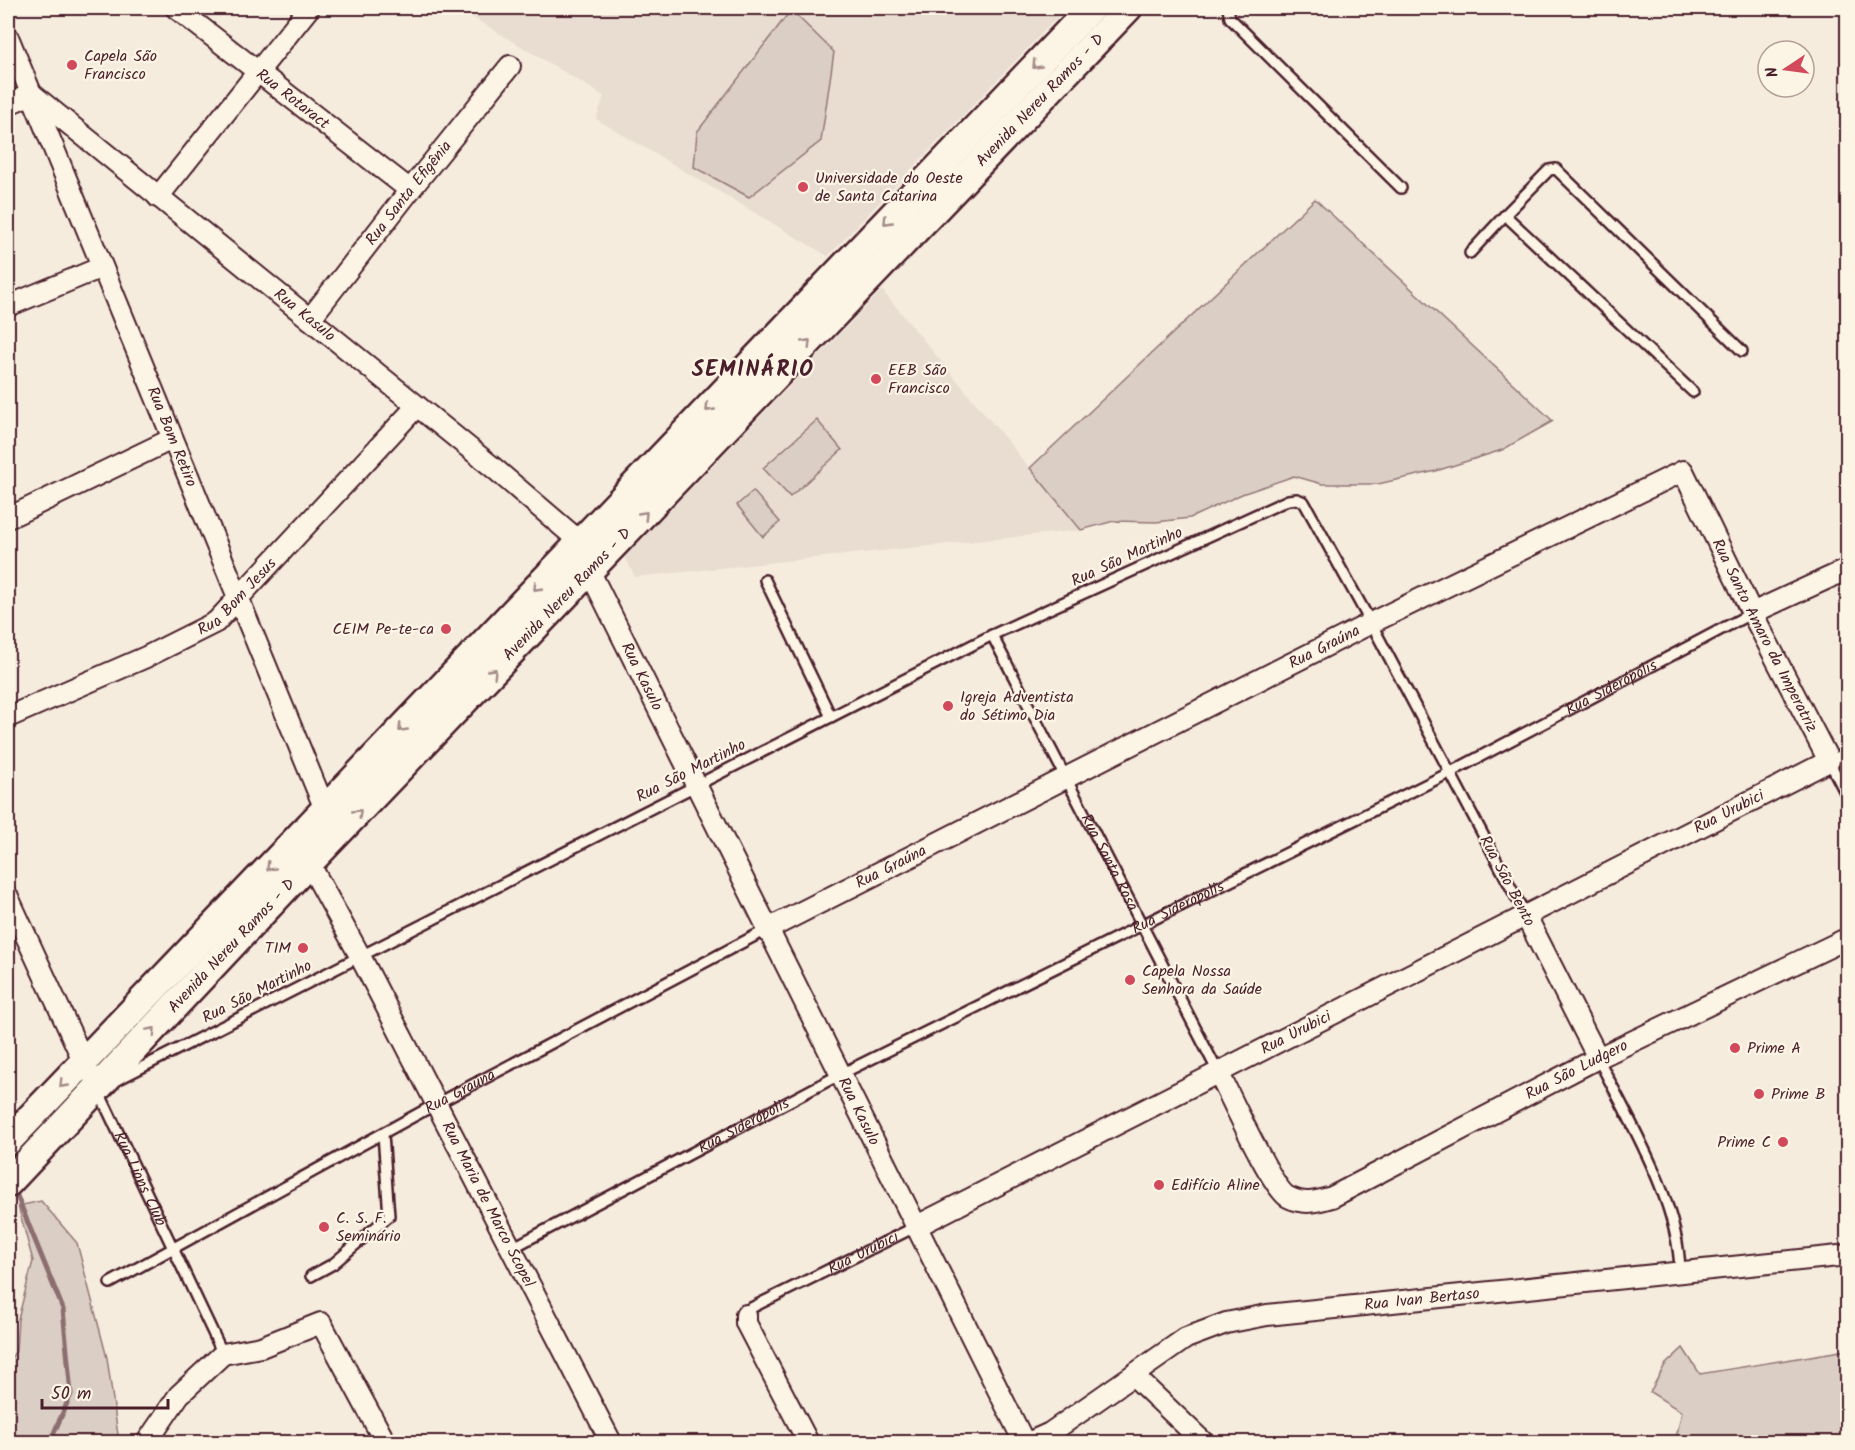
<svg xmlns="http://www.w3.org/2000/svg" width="1855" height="1450" viewBox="0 0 1855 1450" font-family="Kalam,sans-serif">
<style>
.built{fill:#e8ddd0}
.green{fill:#dbcec4;stroke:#927678;stroke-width:1.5}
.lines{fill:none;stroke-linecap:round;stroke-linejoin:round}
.stream{stroke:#8c6e70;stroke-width:5}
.lane-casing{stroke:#4a1f2b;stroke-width:14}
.street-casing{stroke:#4a1f2b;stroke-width:24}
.secondary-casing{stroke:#4a1f2b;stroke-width:32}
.lane{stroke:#fcf5e5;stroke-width:9}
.street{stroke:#fcf5e5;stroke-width:20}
.secondary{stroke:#fcf5e5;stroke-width:27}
.oneway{stroke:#a38a88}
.poi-dot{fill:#d1495b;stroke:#fcf5e5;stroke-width:2}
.labels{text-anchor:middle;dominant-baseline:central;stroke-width:4.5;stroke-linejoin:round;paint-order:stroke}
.poi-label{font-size:16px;fill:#4a1f2b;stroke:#fcf5e5;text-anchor:start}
.street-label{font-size:16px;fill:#4a1f2b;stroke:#fcf5e5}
.district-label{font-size:22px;font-weight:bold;letter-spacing:1.5px;fill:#4a1f2b;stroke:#fcf5e5}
</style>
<rect width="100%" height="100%" fill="#f5ecde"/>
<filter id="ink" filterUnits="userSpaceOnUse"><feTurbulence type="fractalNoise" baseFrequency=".0167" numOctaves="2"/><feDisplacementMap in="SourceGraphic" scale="12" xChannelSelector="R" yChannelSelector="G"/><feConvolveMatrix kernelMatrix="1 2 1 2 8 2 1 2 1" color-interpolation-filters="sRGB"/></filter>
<g filter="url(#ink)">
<path class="built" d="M457,8H1066L828,256L596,119L604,96Z
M882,290L1081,530L635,577L625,557Z"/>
<path class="green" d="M791,10L834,52L821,141L749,197L694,167L697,132Z
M1315,199L1553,421L1502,450L1436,471L1378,484H1322L1294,476L1242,494L1190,518L1156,522L1114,521L1081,530L1030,468Z
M817,420L842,450L790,497L763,468Z
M753,491L780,522L763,537L737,505Z
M41,1201L77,1243L107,1358L119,1442H8V1362L16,1351L18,1319L33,1261L18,1206Z
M1683,1348L1700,1374L1847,1350V1442H1675L1682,1412L1650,1392L1665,1365Z"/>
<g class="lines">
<path class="stream" d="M17,1196L63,1309L71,1394L50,1442"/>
<g class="lane-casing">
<g id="lane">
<path d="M1228,8L1230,18L1401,188"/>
<path d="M1505,215L1549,170L1556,169L1742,351"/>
<path d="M1470,253L1505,215L1693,392"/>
<path d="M765,580L831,717"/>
<path id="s1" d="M992,635L1218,1072"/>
<path d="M1848,752L1829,761L1848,798"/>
<path d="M1598,1058C1629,1121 1679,1201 1680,1272"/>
<path d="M121,1078L992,635L1288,500L1297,499L1304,502L1371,623L1526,916"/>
<path id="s2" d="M99,1092L223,1354"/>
<path id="s3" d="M512,1248L839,1075L1449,773L1752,613"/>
<path d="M311,1276L333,1264L389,1216L383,1134"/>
<path id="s4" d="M110,1283L436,1104L766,930"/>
<path id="s5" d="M746,1315L749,1309L915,1227"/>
</g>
</g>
<g class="street-casing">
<g id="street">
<path id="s6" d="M176,8L410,190"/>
<path id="s7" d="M8,37L329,819"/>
<path id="s8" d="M32,94L495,469L571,534L1024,1442"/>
<path d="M8,104L32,94"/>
<path d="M158,197L309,8"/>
<path d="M8,306L102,267"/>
<path id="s9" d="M310,319L410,190L510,66"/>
<path d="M8,518L172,439"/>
<path d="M1752,613L1848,569"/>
<path id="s10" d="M8,717L146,657L216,622L417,406"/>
<path id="s11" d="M303,852L360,956L611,1442"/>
<path d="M8,897L88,1071"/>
<path d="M1526,916L1598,1058"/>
<path id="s12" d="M766,930L1371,623L1683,471L1752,613L1829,761L915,1227"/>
<path id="s13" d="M1218,1072C1229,1093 1273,1190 1288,1197C1304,1205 1315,1202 1332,1197L1598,1058L1848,938"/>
<path d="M746,1315V1323L808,1442"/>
<path d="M1134,1376L1203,1442"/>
<path d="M147,1442L179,1395L223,1354L261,1347L321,1323L385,1442"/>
<path id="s14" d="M1030,1442L1050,1433L1186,1338L1226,1323L1267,1315L1848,1255"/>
</g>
</g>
<g class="secondary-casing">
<g id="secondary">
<path d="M8,1141L1091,8"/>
<path id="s15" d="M8,1183L309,863L1128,8"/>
</g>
</g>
<use href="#lane" class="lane"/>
<use href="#street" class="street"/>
<use href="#secondary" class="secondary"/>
</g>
<defs><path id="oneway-chevron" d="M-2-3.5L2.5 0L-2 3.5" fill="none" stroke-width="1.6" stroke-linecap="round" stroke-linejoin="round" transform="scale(1.5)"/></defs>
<g class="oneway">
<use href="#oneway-chevron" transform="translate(1036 65) rotate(134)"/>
<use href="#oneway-chevron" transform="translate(887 221) rotate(134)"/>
<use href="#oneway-chevron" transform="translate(807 343) rotate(-46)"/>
<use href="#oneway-chevron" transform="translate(709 408) rotate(134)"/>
<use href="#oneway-chevron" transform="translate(644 515) rotate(-46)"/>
<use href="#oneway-chevron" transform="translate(537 587) rotate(134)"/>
<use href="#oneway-chevron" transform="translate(493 672) rotate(-46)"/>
<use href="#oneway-chevron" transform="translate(402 728) rotate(134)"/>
<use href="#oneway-chevron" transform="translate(358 813) rotate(-46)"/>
<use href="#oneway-chevron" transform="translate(270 867) rotate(134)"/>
<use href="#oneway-chevron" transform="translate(152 1031) rotate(-47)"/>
<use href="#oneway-chevron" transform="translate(63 1084) rotate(134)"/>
</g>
</g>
<g class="poi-dot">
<circle cx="72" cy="65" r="6"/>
<circle cx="803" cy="187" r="6"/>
<circle cx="876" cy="379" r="6"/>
<circle cx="446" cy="629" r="6"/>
<circle cx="948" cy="706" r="6"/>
<circle cx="303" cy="948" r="6"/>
<circle cx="1130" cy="980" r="6"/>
<circle cx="1735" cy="1048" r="6"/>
<circle cx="1759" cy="1094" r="6"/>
<circle cx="1783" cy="1142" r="6"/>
<circle cx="1159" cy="1185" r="6"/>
<circle cx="324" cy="1227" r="6"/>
</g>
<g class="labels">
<g class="poi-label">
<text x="84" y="56">Capela São<tspan x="84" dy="18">Francisco</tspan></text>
<text x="815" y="178">Universidade do Oeste<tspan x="815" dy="18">de Santa Catarina</tspan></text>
<text x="888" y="370">EEB São<tspan x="888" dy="18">Francisco</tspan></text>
<text x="434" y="629" text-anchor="end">CEIM Pe-te-ca</text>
<text x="960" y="697">Igreja Adventista<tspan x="960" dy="18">do Sétimo Dia</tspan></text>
<text x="291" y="948" text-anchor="end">TIM</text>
<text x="1142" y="971">Capela Nossa<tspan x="1142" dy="18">Senhora da Saúde</tspan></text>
<text x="1747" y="1048">Prime A</text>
<text x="1771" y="1094">Prime B</text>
<text x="1771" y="1142" text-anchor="end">Prime C</text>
<text x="1171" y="1185">Edifício Aline</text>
<text x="336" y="1218">C. S. F.<tspan x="336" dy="18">Seminário</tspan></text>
</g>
<g class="street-label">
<text stroke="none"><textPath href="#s6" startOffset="148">Rua Rotaract</textPath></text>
<text stroke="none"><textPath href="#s15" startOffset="1496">Avenida Nereu Ramos - D</textPath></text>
<text stroke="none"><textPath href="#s9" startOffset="160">Rua Santa Efigênia</textPath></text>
<text stroke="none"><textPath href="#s8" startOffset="351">Rua Kasulo</textPath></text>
<text stroke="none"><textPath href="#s7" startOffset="432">Rua Bom Retiro</textPath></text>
<text transform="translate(1127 557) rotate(-25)">Rua São Martinho</text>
<text stroke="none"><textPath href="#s10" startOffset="261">Rua Bom Jesus</textPath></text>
<text stroke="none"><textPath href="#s15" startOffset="812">Avenida Nereu Ramos - D</textPath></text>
<text stroke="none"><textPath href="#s12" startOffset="1209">Rua Santo Amaro da Imperatriz</textPath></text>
<text stroke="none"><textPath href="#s12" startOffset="626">Rua Graúna</textPath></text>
<text stroke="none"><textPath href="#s8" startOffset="855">Rua Kasulo</textPath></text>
<text stroke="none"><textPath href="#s3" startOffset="1234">Rua Siderópolis</textPath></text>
<text transform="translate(691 771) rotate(-27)">Rua São Martinho</text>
<text transform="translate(1729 812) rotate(-27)">Rua Urubici</text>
<text stroke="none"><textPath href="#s1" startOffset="256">Rua Santa Rosa</textPath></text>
<text stroke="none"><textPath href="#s12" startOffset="140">Rua Graúna</textPath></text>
<text transform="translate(1507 881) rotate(62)">Rua São Bento</text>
<text stroke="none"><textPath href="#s3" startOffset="748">Rua Siderópolis</textPath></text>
<text stroke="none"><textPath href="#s15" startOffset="326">Avenida Nereu Ramos - D</textPath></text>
<text transform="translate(257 992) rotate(-27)">Rua São Martinho</text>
<text transform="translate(1296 1033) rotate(-27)">Rua Urubici</text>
<text stroke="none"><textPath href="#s13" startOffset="465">Rua São Ludgero</textPath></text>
<text stroke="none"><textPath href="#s4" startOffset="399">Rua Graúna</textPath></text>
<text stroke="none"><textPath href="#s8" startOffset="1341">Rua Kasulo</textPath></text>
<text stroke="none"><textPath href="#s3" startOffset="262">Rua Siderópolis</textPath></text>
<text stroke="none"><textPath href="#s2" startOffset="96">Rua Lions Club</textPath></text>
<text stroke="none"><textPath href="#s11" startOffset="398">Rua Maria de Marco Scopel</textPath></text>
<text stroke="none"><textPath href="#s5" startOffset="134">Rua Urubici</textPath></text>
<text stroke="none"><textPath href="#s14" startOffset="428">Rua Ivan Bertaso</textPath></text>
</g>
<g class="district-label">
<text x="753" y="370">SEMINÁRIO</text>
</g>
</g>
<rect width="1855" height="1450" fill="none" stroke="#fcf5e5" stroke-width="30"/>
<rect x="15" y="15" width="1825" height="1420" fill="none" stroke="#4a1f2b" stroke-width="2" filter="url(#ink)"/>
<g transform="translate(1786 69) rotate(257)"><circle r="28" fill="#fcf5e5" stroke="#b59f9b" stroke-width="1.5"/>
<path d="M0-4.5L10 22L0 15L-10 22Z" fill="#d1495b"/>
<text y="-9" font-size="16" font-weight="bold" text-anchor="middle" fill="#4a1f2b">N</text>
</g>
<path d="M42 1399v9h126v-9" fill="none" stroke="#4a1f2b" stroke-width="3"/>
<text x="51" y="1399" font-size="18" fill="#4a1f2b" stroke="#fcf5e5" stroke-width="4.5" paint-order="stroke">50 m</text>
</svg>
